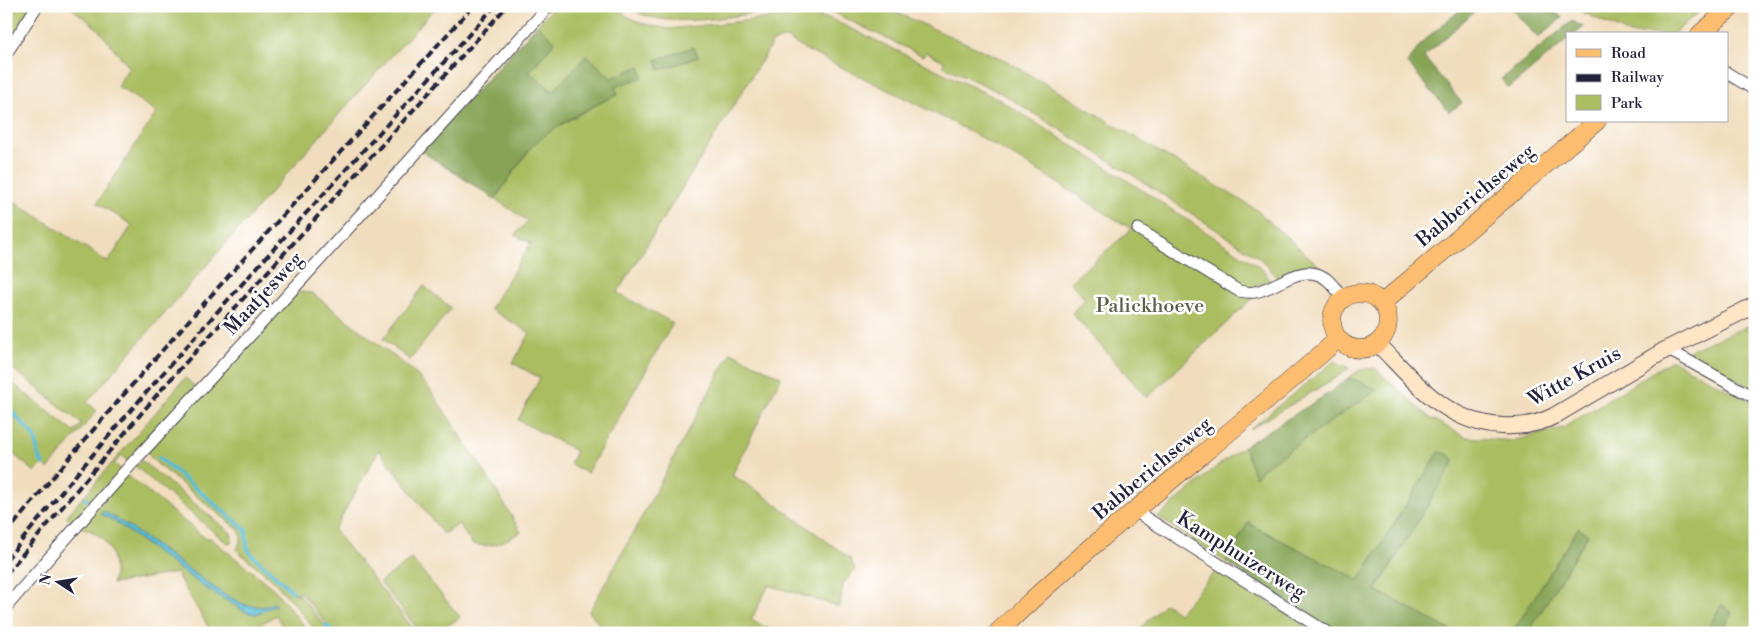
<svg xmlns="http://www.w3.org/2000/svg" width="1761" height="639" viewBox="0 0 1761 639" font-family="'Libre Bodoni',serif">
<style>
.green{fill:#aabd61;stroke:#66704e;fill-rule:evenodd}
.forest{fill:#87a457;stroke:#546349}
.water{fill:#56bcd3;stroke:#3c6f87}
.lines{fill:none;stroke-linecap:round;stroke-linejoin:round}
.stream{stroke:#56bcd3;stroke-width:4}
.street-casing{stroke:#413e4e;stroke-width:13}
.secondary-casing{stroke:#413e4e;stroke-width:18}
.primary-casing{stroke:#413e4e;stroke-width:19}
.street{stroke:#fff;stroke-width:11}
.secondary{stroke:#fee5c5;stroke-width:16}
.primary{stroke:#fcbd6f;stroke-width:18}
.rail{stroke:#22223b;stroke-width:4;stroke-dasharray:8 4;stroke-linecap:butt}
.labels{text-anchor:middle;dominant-baseline:central;stroke-width:5;stroke-linejoin:round;paint-order:stroke}
.street-label{font-size:20px;fill:#22223b;stroke:#fff}
.park-label{font-size:20px;fill:#58604a;stroke:#fff}
</style>
<rect width="100%" height="100%" fill="#fff"/>
<filter id="ink" filterUnits="userSpaceOnUse"><feTurbulence type="fractalNoise" baseFrequency=".02" numOctaves="2"/><feDisplacementMap in="SourceGraphic" scale="10" xChannelSelector="R" yChannelSelector="G"/><feConvolveMatrix kernelMatrix="1 2 1 2 8 2 1 2 1" color-interpolation-filters="sRGB"/></filter>
<filter id="wash" filterUnits="userSpaceOnUse"><feTurbulence type="fractalNoise" baseFrequency=".0096" numOctaves="4" result="noise"/><feDisplacementMap in="SourceGraphic" scale="20" xChannelSelector="R" yChannelSelector="G"/><feGaussianBlur stdDeviation="1.12" result="paint"/><feColorMatrix in="noise" values="0 0 0 0 0 0 0 0 0 0 0 0 0 0 0 0 0 1.4 0 .05"/><feComposite in="paint" operator="in"/></filter>
<g filter="url(#wash)">
<rect width="100%" height="100%" fill="#f1ddbd"/>
<path class="green" d="M6,6H32L6,47Z
M69,6H437L356,95L87,402L97,411L48,469L43,464L35,472L6,448V378L74,432L82,424L6,363V196L108,262L132,225L97,203L157,112L117,86L129,67L97,28Z
M554,6H615L627,16L641,23L669,29L807,14L831,19L998,99L1122,177L1258,266L1264,271L1270,281L1253,287L1255,296L1147,398L1072,313L1085,299L1070,282L1132,229C1092,206 1055,180 1015,157C947,117 875,84 804,49L787,38L773,42L617,293L673,323L587,473L570,464L576,451L518,420L540,378L513,363L530,333L490,309L531,243L515,235L528,221L495,199L531,147L546,133L607,99L617,95L614,87L640,67L611,78L553,91L529,72L555,42L537,25ZM694,47L698,57L659,70L656,60Z
M628,6H777L765,12C728,16 658,32 628,6Z
M787,6H881L1007,61L1254,208L1326,272L1307,267L1277,278L1269,267L1258,257L1125,170L1001,93L943,66L944,61L926,52L923,56L830,11L812,7L788,9Z
M1569,6H1706L1673,34H1630Z
M424,286L451,308L410,360L383,339Z
M298,292L312,293L414,372L429,388L486,474L521,532C501,542 495,549 472,544L459,524L443,534L379,450L334,530L417,633H334L301,593H294L299,595L328,629L324,633H318L273,580L239,552L237,550L241,539L240,531L157,464L148,454V451Z
M1755,323V390L1689,353L1690,350Z
M731,352L781,377L732,475L762,494L851,559L855,569L843,584L840,607L769,585L751,620L777,633H607L589,612L620,557Z
M1672,360L1755,404V633H1721L1732,613L1722,605L1705,633H1528L1588,535L1578,528L1512,633H1455L1376,591L1454,461L1449,455L1439,452L1359,580L1251,525L1249,521L1226,562L1158,517L1215,468L1244,446L1255,476L1264,467L1377,390C1368,385 1357,379 1347,379L1360,370L1375,368L1430,418L1466,437L1512,441L1563,428Z
M1334,361L1349,368L1337,377L1250,429Z
M185,378L196,387L128,461L121,456L114,464L121,469L74,523L66,517Z
M142,461L231,533L232,539L231,542L227,543L135,466Z
M127,475L205,538H210L274,589L310,633H287L276,615L246,633H212L176,573L112,584C119,558 108,534 80,527ZM103,511L128,526L223,594L245,605L264,607L274,603L261,612L255,614L246,612L204,587L114,521L101,514Z
M412,559L460,617L438,633H421L380,582Z
M1217,570L1318,633H1136L1165,603L1178,613Z"/>
<path class="forest" d="M1465,6H1480L1424,57L1462,103L1449,112L1407,63L1424,40Z
M1509,6H1541L1563,17L1538,38Z
M1572,21L1584,27L1575,34H1567V40L1509,88L1501,79Z
M537,25L555,41L529,72L553,91L587,55L611,78L640,66L643,77L615,87L618,95C596,103 545,131 531,148C518,163 507,182 495,199L421,151Z
M694,47L698,57L660,70L656,60Z
M1347,379C1358,379 1368,385 1377,390L1264,467L1255,477L1244,446L1329,393Z
M1439,452L1449,455L1455,460L1376,590L1455,633H1336L1226,562L1249,521L1251,525L1359,580Z
M1578,528L1588,534L1528,633H1512Z
M1721,605L1732,612L1721,633H1705Z"/>
<path class="water" d="M103,511L128,526L223,594L245,605L264,607L274,603L276,605L255,614L246,612L204,587L114,521L101,514Z"/>
<g class="lines">
<path class="stream" d="M6,405L35,437L39,457L43,464
M159,458L246,530L247,547L251,554L293,592
M85,499L87,500
M326,625L333,633"/>
</g>
</g>
<g filter="url(#ink)">
<g class="lines">
<g class="street-casing">
<path id="street" d="M6,54L37,6
M1727,73L1755,90
M1138,229L1239,291C1244,292 1250,293 1255,292C1278,288 1301,262 1325,278C1332,283 1338,292 1344,298
M1667,349L1755,398
M1135,511L1328,633
M6,607L135,460L307,274L549,6"/>
</g>
<g class="secondary-casing">
<path id="secondary" d="M1378,344C1416,382 1444,422 1502,426C1521,427 1537,425 1554,416L1667,349L1755,305"/>
</g>
<g class="primary-casing">
<path id="primary" d="M1700,34L1733,6
M1332 321a28 28 0 1 1 56 0a28 28 0 1 1-56 0Z
M1382,303L1597,121
M997,633C1105,528 1227,439 1338,339"/>
</g>
<use href="#street" class="street"/>
<use href="#secondary" class="secondary"/>
<use href="#primary" class="primary"/>
<path class="rail" d="M6,534C155,352 316,180 473,6
M6,560C160,368 330,188 495,6
M6,574L161,390L507,6"/>
</g>
</g>
<g class="labels">
<g class="street-label">
<text transform="translate(1476 196) rotate(-40)">Babberichseweg</text>
<text transform="translate(264 294) rotate(-47)">Maatjesweg</text>
<text transform="translate(1575 377) rotate(-29)">Witte Kruis</text>
<text transform="translate(1153 469) rotate(-40)">Babberichseweg</text>
<text transform="translate(1241 556) rotate(32)">Kamphuizerweg</text>
</g>
<g class="park-label">
<text x="1150" y="306">Palickhoeve</text>
</g>
</g>
<rect width="1761" height="639" fill="none" stroke="#fff" stroke-width="25"/>
<rect x="1566" y="32" width="162" height="90" fill="#ffffff" stroke="#a7a7b1"/>
<rect x="1576" y="49" width="25" height="8" fill="#fcbd6f" stroke="#a7a7b1"/>
<text x="1611" y="58" font-size="15" fill="#22223b">Road</text>
<rect x="1576" y="74" width="25" height="8" fill="#22223b" stroke="#a7a7b1"/>
<text x="1611" y="82" font-size="15" fill="#22223b">Railway</text>
<rect x="1576" y="95" width="25" height="15" fill="#aabd61" stroke="#a7a7b1"/>
<text x="1611" y="108" font-size="15" fill="#22223b">Park</text>
<g transform="translate(58 582) rotate(282)" stroke="#ffffff" stroke-width="4" paint-order="stroke">
<path d="M0-4L9 19L0 12L-9 19Z" fill="#22223b"/>
<text y="-8" font-size="14" font-weight="bold" text-anchor="middle" fill="#22223b">N</text>
</g>
</svg>
